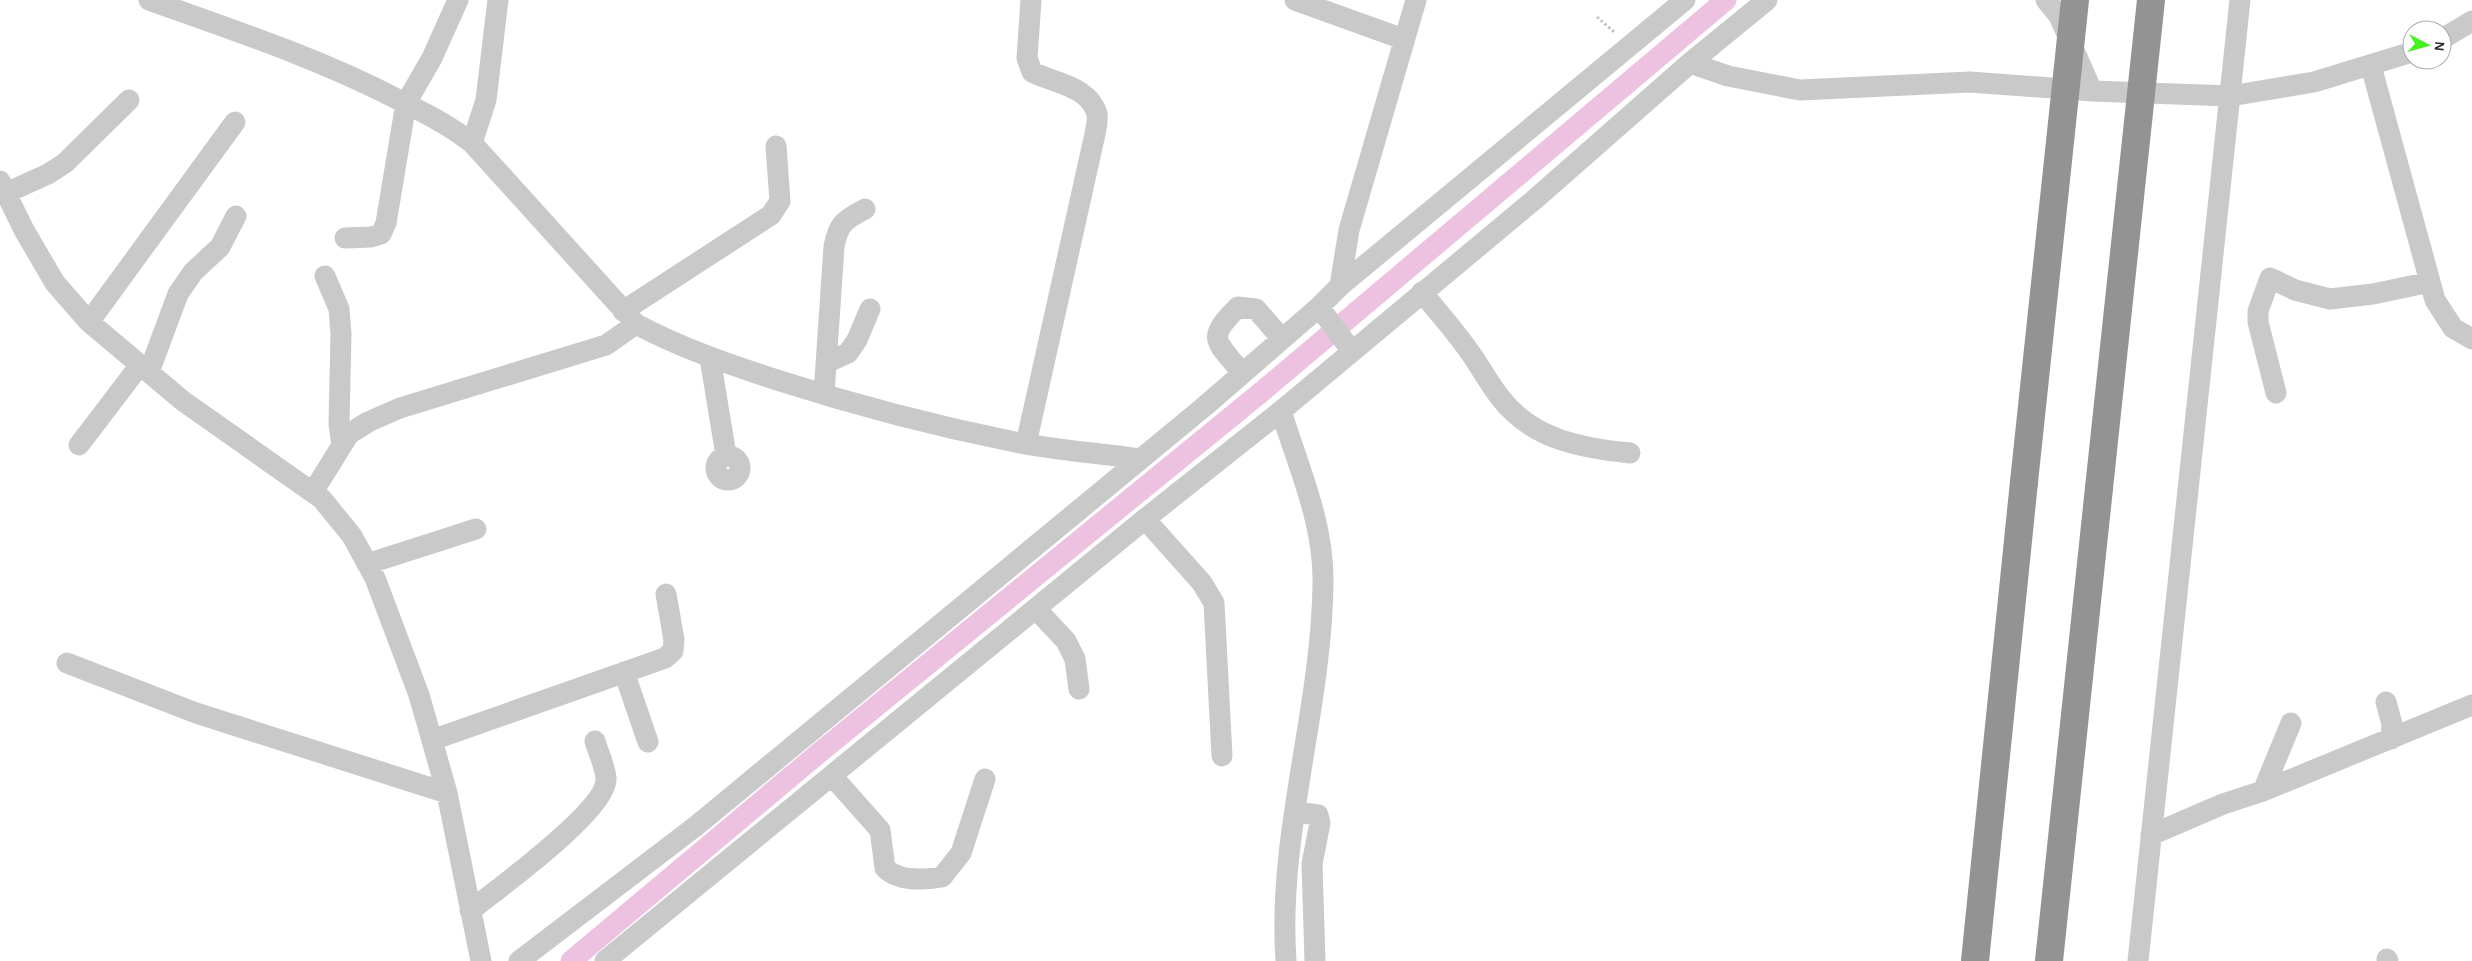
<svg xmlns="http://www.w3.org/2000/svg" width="2472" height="961" viewBox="0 0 2472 961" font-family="'Alegreya Sans',sans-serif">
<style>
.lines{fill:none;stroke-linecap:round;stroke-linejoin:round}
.canal{stroke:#edc2e1;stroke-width:21}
.path{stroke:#c3c3c3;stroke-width:3;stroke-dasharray:2.5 2.5;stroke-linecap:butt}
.minor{stroke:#c9c9c9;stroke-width:21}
.highway{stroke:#939393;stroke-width:28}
.highway-bridge{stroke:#939393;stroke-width:28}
</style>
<rect width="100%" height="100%" fill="#fff"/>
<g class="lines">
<path class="canal" d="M571,961L819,753L1259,394L1726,0"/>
<path class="path" d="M1597,17L1614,32"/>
<path class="minor" d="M149,0C233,30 318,58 397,99C423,112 449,125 472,143L636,324C681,348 728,364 777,380C855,405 935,426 1015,442C1056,450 1098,453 1139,459
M1295,0L1403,39
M2046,0L2059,16L2092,91
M2442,39L2472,21
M1690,63L1728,76L1800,90L1970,82L2092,91L2230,96L2314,82L2412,52
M2371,66L2435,300L2453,328L2472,339
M472,143L486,100L498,0
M0,181L24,230L55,283L89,322L183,401L322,499L352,536L375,578L419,695L447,793L481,961
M6,193L48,174L65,163L129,100
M345,238L371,237L381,234L386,223L406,103L432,58L458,0
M325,276L339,309L341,334L339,424L342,445
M1340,286L1685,0
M1422,292C1437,311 1455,331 1469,351C1480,366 1488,382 1499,396C1531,439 1580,448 1630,453
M1319,307L1351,350
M623,311L771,215L780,201L776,146
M89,322L235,122
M710,358L726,455
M826,363L848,353L857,340L870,309
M149,372L178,294L193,272L220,247L236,216
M1242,373C1216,340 1205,340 1238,307L1256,309L1282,339
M2276,393L2258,322V311L2270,278L2295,290L2330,299L2373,294L2430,282
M824,394L834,247C838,224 844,220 865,209
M1281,411C1298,466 1324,523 1323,582C1322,709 1277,834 1286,961
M1026,444L1095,134C1096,129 1098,120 1097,114C1089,86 1054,83 1032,72L1027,58L1031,0
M79,445L140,365
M716 468a12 12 0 1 1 24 0a12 12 0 1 1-24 0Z
M313,492L349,434L368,422L400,408L606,345L636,324
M1145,519L1202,583L1214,603L1222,756
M367,564L476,529
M1036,609L1066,641L1075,659L1079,689
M67,663L196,713L447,793
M624,672L648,742
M2386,702L2392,724L2391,739
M432,740L665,658L673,651L674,640L666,594
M832,776L880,830L885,868C899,882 924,880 942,877L961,853L985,779
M2263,791L2291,723
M1295,812L1318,815L1320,823L1312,864L1315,961
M2151,835L2223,804L2263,791L2472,705
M470,911C497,889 608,810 606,778C605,766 598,752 595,741
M2387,959L2388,961
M519,961L696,826L1205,406L1319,307L1340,286L1349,230L1416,0
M605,961L1145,519L1281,411L1534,200L1690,63L1767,0
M2138,961L2240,0"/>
<path class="highway" d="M1975,961L2024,482
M2049,961L2099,488"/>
<path class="highway-bridge" d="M2024,482L2075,0
M2099,488L2151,0"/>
</g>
<g transform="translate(2427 45) rotate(96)"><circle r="24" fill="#ffffff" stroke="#ababab"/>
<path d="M0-4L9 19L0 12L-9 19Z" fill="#45f220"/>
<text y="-8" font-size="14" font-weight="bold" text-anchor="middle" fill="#2c2c2c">N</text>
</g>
</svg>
